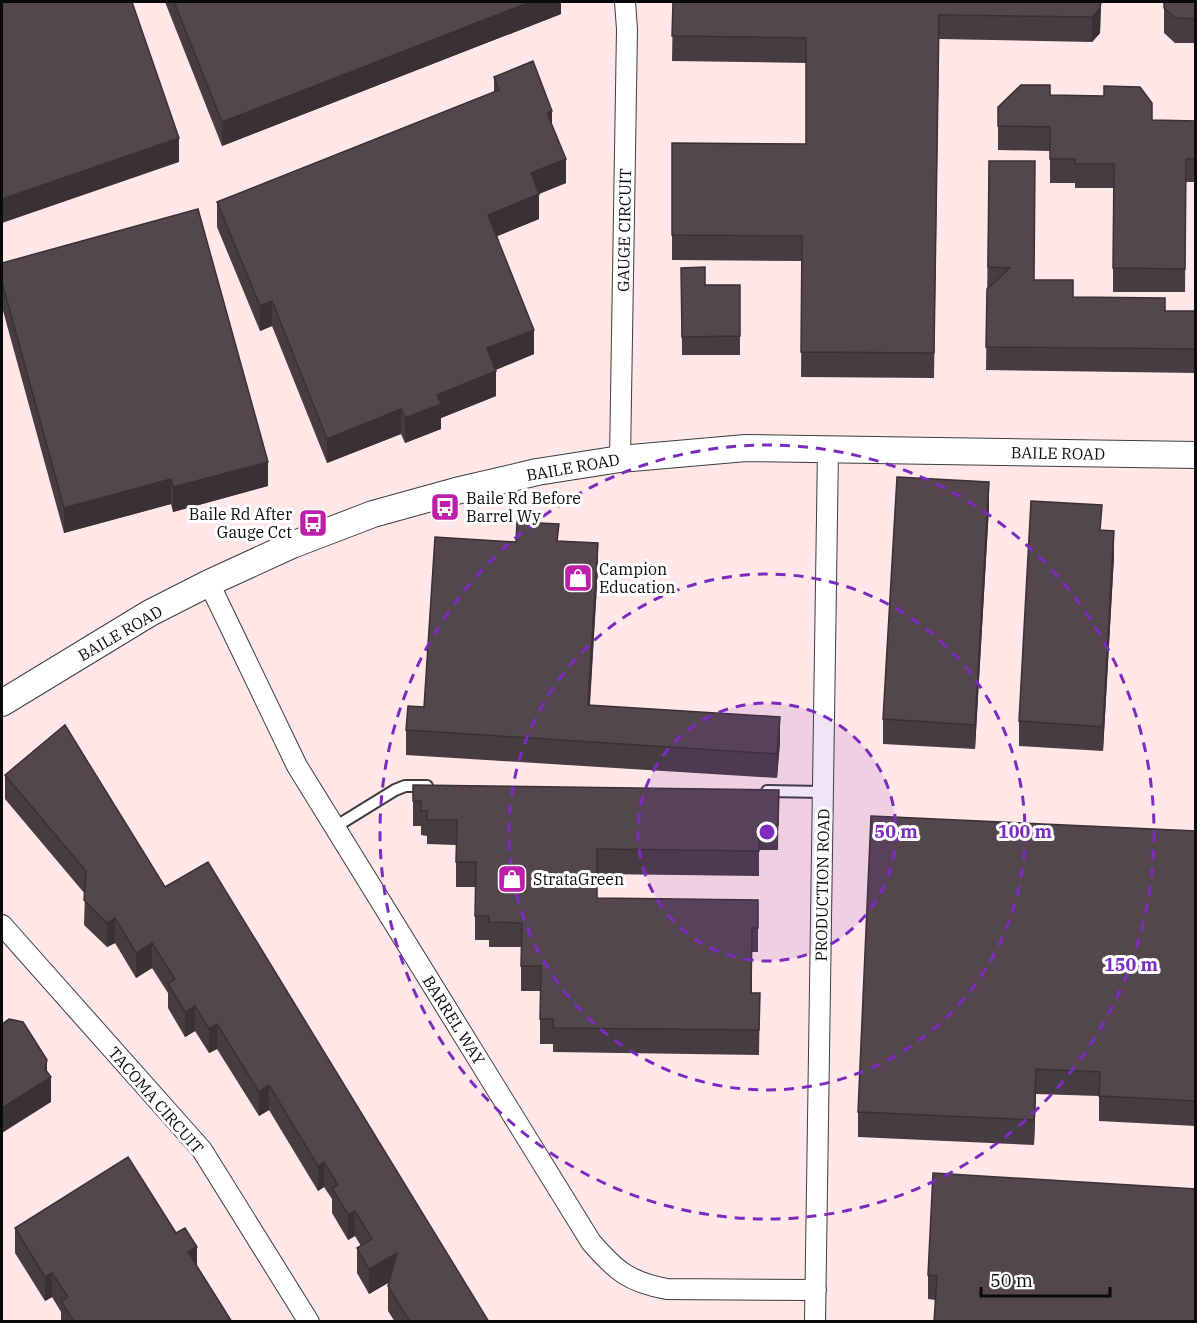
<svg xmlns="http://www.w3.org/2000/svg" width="1197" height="1323" viewBox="0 0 1197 1323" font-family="'IBM Plex Serif',serif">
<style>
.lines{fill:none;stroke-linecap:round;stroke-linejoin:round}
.service-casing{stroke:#3d3d3d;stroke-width:14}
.minor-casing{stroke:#3d3d3d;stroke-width:22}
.tertiary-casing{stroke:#3d3d3d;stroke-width:28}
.service{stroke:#fff;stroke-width:10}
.minor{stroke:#fff;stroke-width:20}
.tertiary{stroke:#fff;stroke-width:26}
.wall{fill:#473c41}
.shaded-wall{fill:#3a3135}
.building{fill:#53464c;stroke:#3a3135;stroke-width:1.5}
.ring{fill:none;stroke:#7b2cbf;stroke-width:3;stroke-dasharray:10 8}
.labels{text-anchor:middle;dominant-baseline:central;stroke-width:6;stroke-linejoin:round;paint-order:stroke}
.street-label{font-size:16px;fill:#0a0a0a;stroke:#fff}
.poi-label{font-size:16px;fill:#0a0a0a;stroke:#fff;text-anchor:start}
.centre{fill:#7b2cbf;stroke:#fff;stroke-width:3}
.ring-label{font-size:18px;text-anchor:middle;font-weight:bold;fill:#7b2cbf;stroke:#fff;stroke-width:6;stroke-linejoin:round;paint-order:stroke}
</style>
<rect width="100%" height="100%" fill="#ffe7e8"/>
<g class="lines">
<g class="service-casing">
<path id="service" d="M767,791L823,792
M335,827L395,790L405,786H427"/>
</g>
<g class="minor-casing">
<path id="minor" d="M620,459L627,29L625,2
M209,583L297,766L591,1242C616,1271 629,1282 667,1289L816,1290
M2,925L202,1150L309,1322
M815,1322L828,449"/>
</g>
<g class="tertiary-casing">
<path id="tertiary" d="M2,703L150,613L209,583L292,545L373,514L456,491L537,472L620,459L746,448L1196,455"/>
</g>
<use href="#service" class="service"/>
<use href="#minor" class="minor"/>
<use href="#tertiary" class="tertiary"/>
</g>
<path class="wall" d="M165,2H561V14L222,146Z
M673,2H1101L1100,33L1092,42L939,39L934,378L801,377L802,261L672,260V143L806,144V63L672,61Z
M1164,2H1196V43H1175L1164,33Z
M494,77L552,125L566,183L539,194V219L497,236L534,354L496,370V396L441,418V429L405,443L401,434L327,463L272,326L260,331L217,227V202L494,92Z
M1050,95L1152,120L1196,121V182H1186L1185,292H1113V188H1075V183H1050V151L998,150V107Z
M989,161L1034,280L1073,297L1165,311H1196V373L986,370Z
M2,263L268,486L173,512L171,504L64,533L2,307Z
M681,268L705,285H740V355H682Z
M989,507L975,749L883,744V719Z
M1102,530L1114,556L1103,751L1019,746V721Z
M559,541L598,568L590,705L780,742L777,778L406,755V730L424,707L516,542Z
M5,775L165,887L489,1322H395L388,1311V1286L389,1282L369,1294L357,1273V1248L361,1246L355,1236L348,1240L332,1213V1199L324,1187L318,1191L269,1110L259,1116L217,1049L209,1053L195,1031L185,1037L168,1008V993L152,968L136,978L115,943L107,947L84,925L85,894L5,799Z
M413,785L779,790L778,850H759V876L597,874V898L758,900V952H752V993H760L759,1055L553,1052V1044H540V991H521V947H489V940H475V887H456V845L427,844V836L421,835V826H413Z
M1196,831V1126L1099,1121V1096L1036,1094L1034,1145L858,1137V1112Z
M1196,1189L935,1300L928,1299V1275Z
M15,1228L197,1266L232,1322H61V1312L52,1297L45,1301L15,1253Z"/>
<path class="shaded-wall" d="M530,2H561V14L222,146V122Z
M1101,2L1100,33L1092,42V17Z
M552,111V135L547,113Z
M179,138V162L2,223V199Z
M566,159V183L531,197V173Z
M539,194V219L488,240V215Z
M272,301V326L260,331V306Z
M534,330V354L487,373V348Z
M496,371V396L441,418V429L405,443V418L437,395Z
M401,409V434L327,463V439Z
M268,462V486L173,512V487Z
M171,479V504L64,533V508Z
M989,482V507L975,749V725Z
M1114,531V556L1103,751V727Z
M598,543V568L588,730V705Z
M780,717V742L777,778V754Z
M115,918V943L107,947V923Z
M152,943V968L136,978V953Z
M195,1006V1031L185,1037V1012Z
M217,1024V1049L209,1053V1029Z
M47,1060V1079L51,1077V1102L2,1133V1108L45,1069Z
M1036,1069V1094L1034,1145V1120Z
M269,1085V1110L259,1116V1092Z
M324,1162V1187L318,1191V1166Z
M355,1211V1236L348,1240V1215Z
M197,1247V1271L188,1252Z
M397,1253V1278L369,1294V1269Z
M52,1273V1297L45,1301V1277Z"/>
<path class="building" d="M2,2H132L179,138L2,199Z
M174,2H530L222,122Z
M673,2H1101L1100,8L1092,17L939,15L934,353L801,352L802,236L672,235V143L806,144V38L672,36Z
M1164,2H1196V19L1175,18L1164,8Z
M533,61L552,111L547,113L566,159L531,173L539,194L488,215L534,330L487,348L496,371L437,395L441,404L405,418L401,409L327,439L272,301L260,306L217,202L499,90L494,77Z
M1021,85H1050V95L1104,96V86L1140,87L1152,103V120L1196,121V159H1186L1185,269L1113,268L1114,164H1075V159H1050V127L998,126V107Z
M989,161H1035L1034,280H1073V297L1165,298V311H1196V349L986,347L987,289L1010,268L988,267Z
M198,209L268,462L173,487L171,479L64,508L2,282V263Z
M705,267V285H740V336L682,337L681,268Z
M897,477L989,482L975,725L883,719Z
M1031,501L1102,505L1100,530L1114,531L1103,727L1019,721Z
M517,522L559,524L557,541L598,543L588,705L780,717L777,754L406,730L408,706L424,707L435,537L516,542Z
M65,725L165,887L208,862L489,1322H410L388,1286L397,1253L369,1269L357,1248L372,1239L355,1211L348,1215L332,1188L338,1185L324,1162L318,1166L269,1085L259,1092L217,1024L209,1029L195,1006L185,1012L168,984L175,979L152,943L136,953L115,918L107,923L84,900L86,871L5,775Z
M413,785L779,790L778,825H759V851L597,849V898L758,900V928H752L751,993H760L759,1030L553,1028V1019H540L541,966H521L522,923L489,922V916H475L476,862H456L457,820H427V811H421V801H413Z
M871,816L1196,831V1101L1099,1096L1100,1072L1036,1069L1034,1120L858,1112Z
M9,1019L23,1022L47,1060L45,1069L51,1077L2,1108V1023V1024Z
M128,1157L176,1233L185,1228L197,1247L188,1252L232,1322H74L61,1301L68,1297L52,1273L45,1277L15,1228Z
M933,1173L1196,1189V1322H934L937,1276L928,1275Z"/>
<circle cx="767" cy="832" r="129" fill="#7b2cbf" fill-opacity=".12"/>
<g class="ring">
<circle cx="767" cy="832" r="129"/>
<circle cx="767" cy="832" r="258"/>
<circle cx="767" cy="832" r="387"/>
</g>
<defs>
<g id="bus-square" transform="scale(1.5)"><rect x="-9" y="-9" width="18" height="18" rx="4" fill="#bd1fa8" stroke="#fff"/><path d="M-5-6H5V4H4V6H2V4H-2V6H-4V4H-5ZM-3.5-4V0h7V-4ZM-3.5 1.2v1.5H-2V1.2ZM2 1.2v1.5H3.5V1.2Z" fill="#fff"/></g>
<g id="shop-square" transform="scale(1.5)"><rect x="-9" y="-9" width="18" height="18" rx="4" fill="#bd1fa8" stroke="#fff"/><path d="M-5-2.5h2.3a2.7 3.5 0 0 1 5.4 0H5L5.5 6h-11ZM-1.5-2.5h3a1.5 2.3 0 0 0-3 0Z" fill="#fff"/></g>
</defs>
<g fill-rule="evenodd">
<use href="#bus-square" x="445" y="507"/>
<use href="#bus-square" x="313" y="523"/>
<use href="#shop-square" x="578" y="578"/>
<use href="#shop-square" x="512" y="879"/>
</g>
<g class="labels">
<g class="street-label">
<text transform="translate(624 230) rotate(-89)">GAUGE CIRCUIT</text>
<text transform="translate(1058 453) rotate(1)">BAILE ROAD</text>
<text transform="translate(573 467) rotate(-10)">BAILE ROAD</text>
<text transform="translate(120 633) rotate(-30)">BAILE ROAD</text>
<text transform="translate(822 885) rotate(-89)">PRODUCTION ROAD</text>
<text transform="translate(454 1020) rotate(58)">BARREL WAY</text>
<text transform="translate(156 1100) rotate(49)">TACOMA CIRCUIT</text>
</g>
<g class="poi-label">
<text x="466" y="498">Baile Rd Before<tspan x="466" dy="18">Barrel Wy</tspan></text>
<text x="292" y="514" text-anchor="end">Baile Rd After<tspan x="292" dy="18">Gauge Cct</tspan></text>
<text x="599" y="569">Campion<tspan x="599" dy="18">Education</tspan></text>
<text x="533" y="879">StrataGreen</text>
</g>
</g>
<circle cx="767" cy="832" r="9" class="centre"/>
<g class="ring-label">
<text x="896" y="838">50 m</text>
<text x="1025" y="838">100 m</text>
<text x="1131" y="971">150 m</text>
</g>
<rect width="1197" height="1323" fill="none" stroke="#0a0a0a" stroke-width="6"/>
<path d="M981 1287v9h129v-9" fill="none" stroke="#0a0a0a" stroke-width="3"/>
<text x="990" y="1287" font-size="18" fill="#0a0a0a" stroke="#ffffff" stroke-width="4.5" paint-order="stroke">50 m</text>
</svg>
